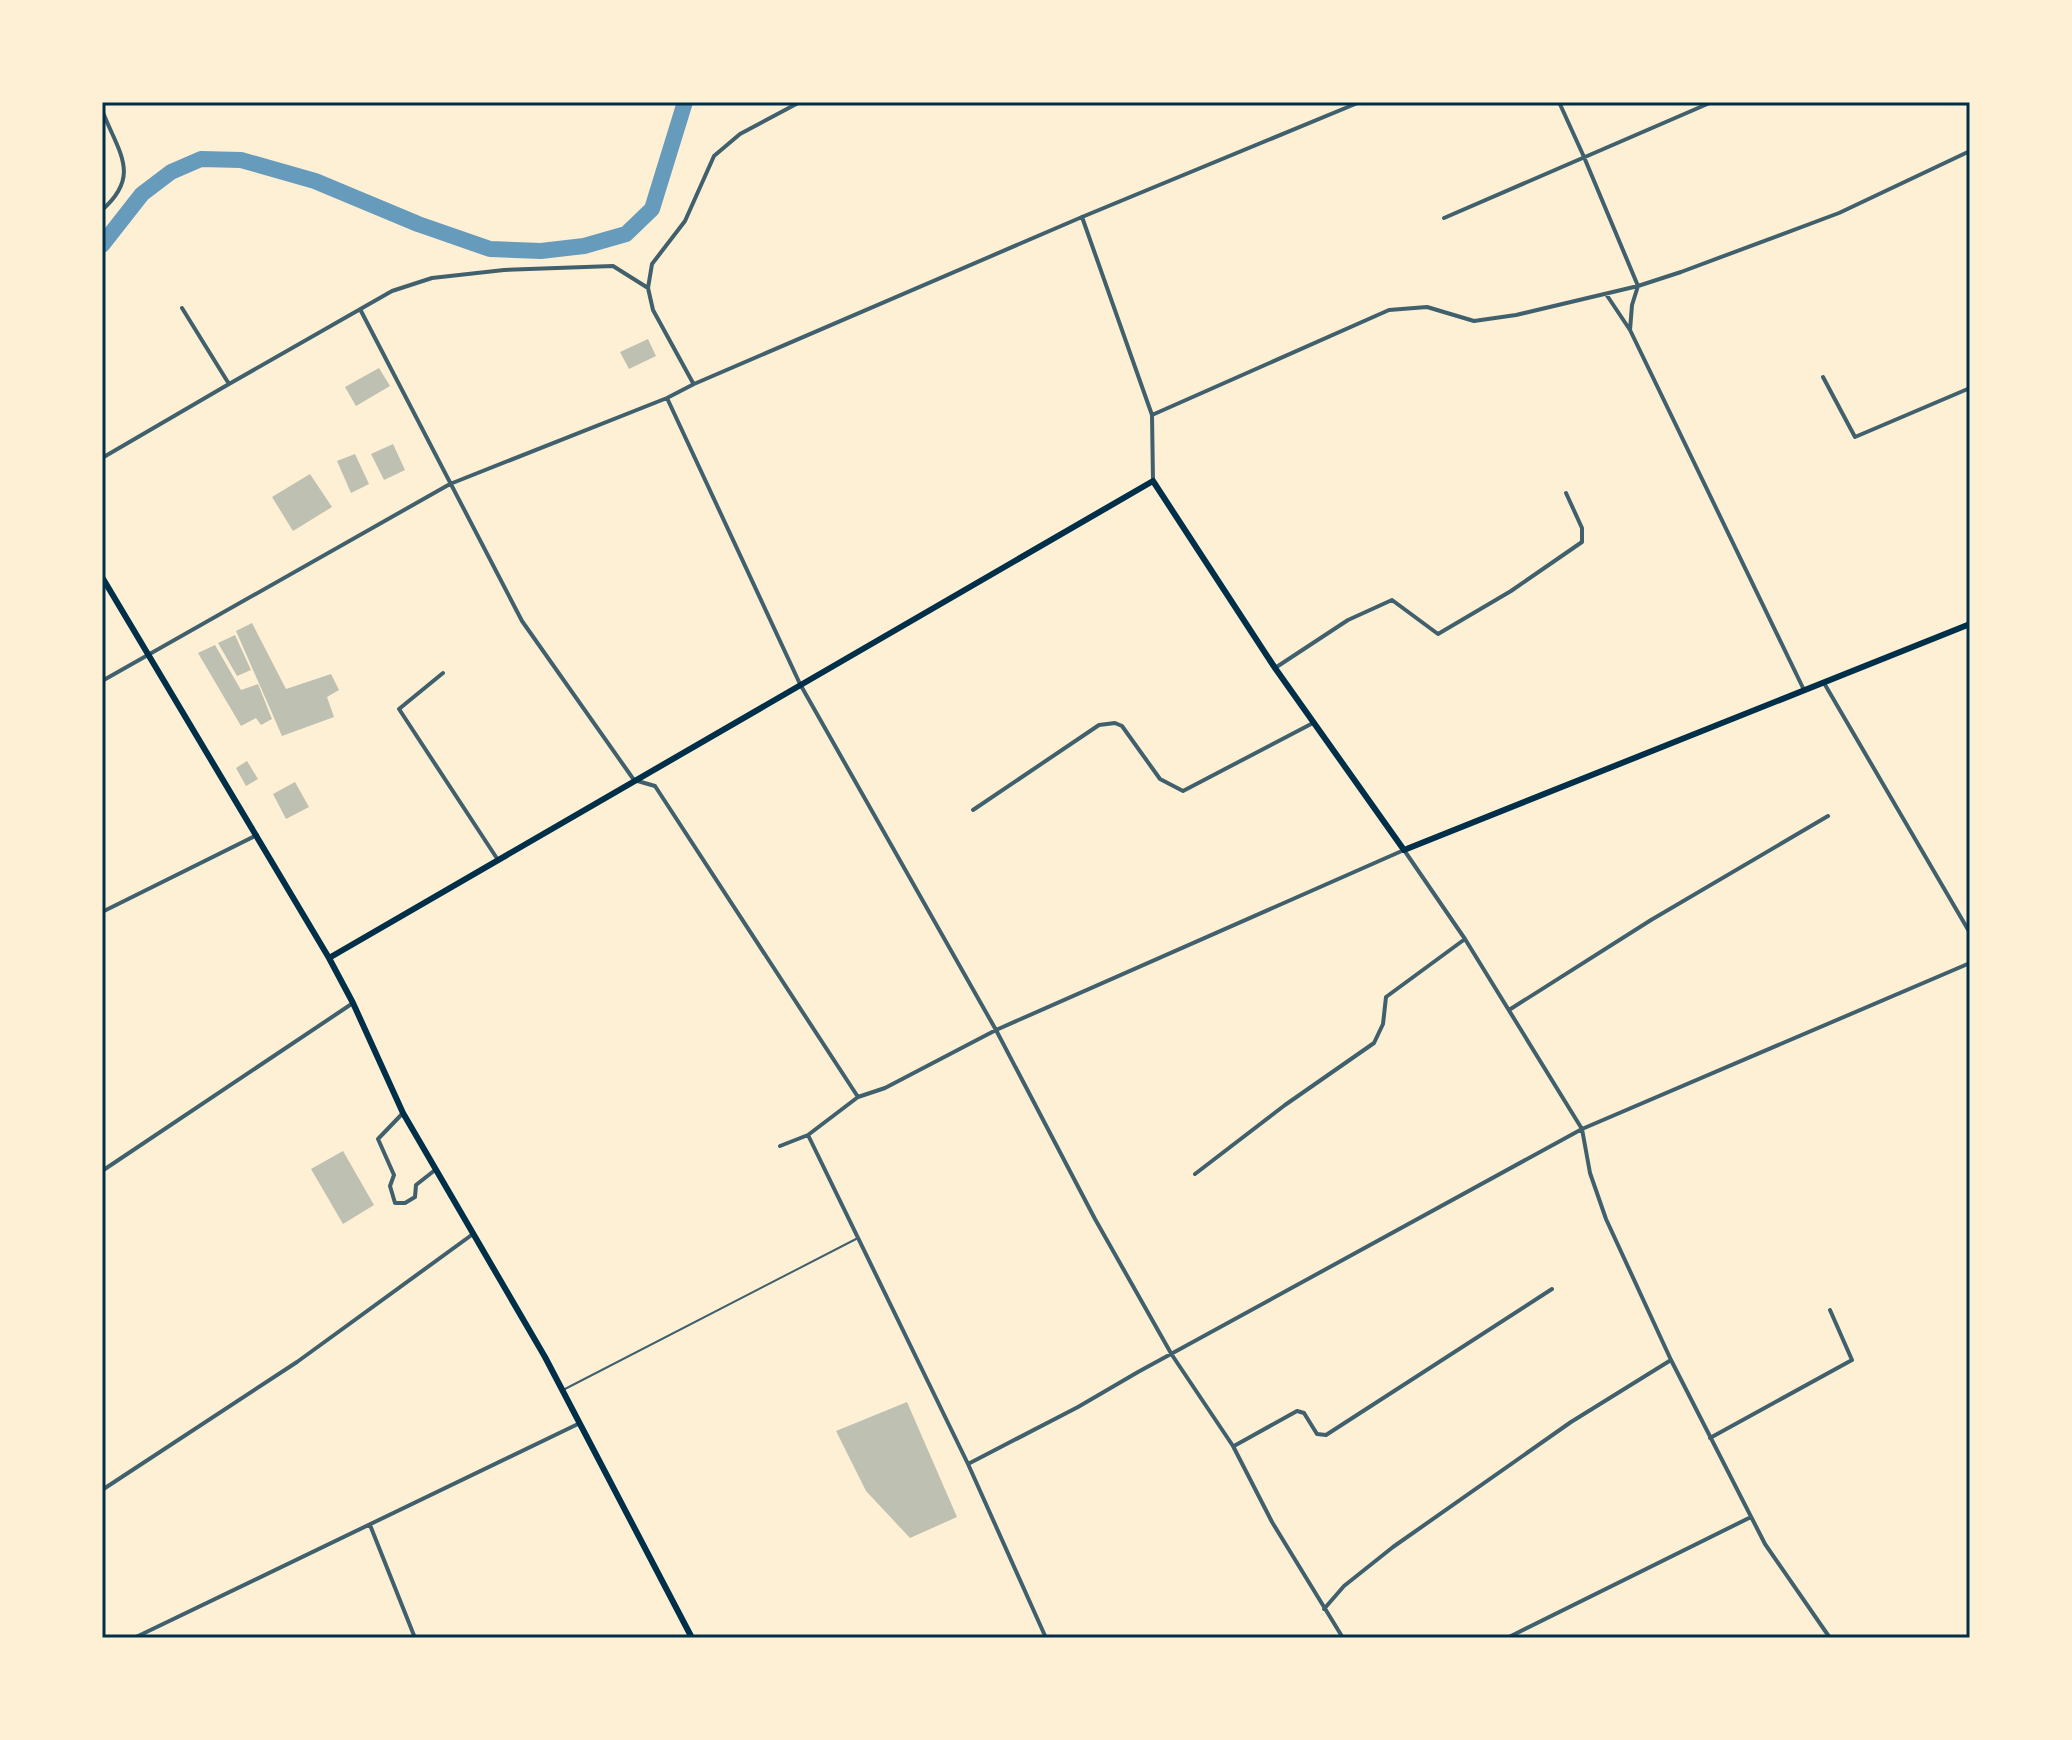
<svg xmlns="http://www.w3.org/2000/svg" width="2072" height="1740" viewBox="0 0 2072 1740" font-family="Barlow,sans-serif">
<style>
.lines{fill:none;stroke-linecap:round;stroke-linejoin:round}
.river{stroke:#669bbc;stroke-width:16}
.building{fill:#bec0b2}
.service{stroke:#3f606c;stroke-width:2}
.minor{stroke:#3f606c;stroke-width:4}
.secondary{stroke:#003049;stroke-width:6}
.neatline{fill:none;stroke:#003049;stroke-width:3}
</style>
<rect width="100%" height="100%" fill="#fdf0d5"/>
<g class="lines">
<path class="river" d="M102,245L142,194L171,172L201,159L241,160L315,181L418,224L490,249L541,251L584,246L626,234L652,209L685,102"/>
</g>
<path class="building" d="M648,339L656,356L629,369L620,352Z
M379,368L390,386L356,406L345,387Z
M393,444L405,470L384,480L371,454Z
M355,454L369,484L351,493L337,461Z
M310,474L332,507L293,531L272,497Z
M252,623L286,689L331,674L339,690L327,697L334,717L282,736L236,631Z
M235,635L251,670L237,676L218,643Z
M215,645L241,690L258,684L272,719L261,725L256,718L241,726L198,653Z
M247,761L258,779L246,786L236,768Z
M295,782L309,807L286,819L273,794Z
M343,1151L374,1205L343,1224L311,1169Z
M907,1402L957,1517L910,1538L866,1491L836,1431Z"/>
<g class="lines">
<path class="service" d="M563,1390L856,1239"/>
<path class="minor" d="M1559,102L1584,157L1638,286L1632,305L1630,330
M102,110C118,152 142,175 102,210
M1082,217L1152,415L1153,481
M1444,218L1712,102
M1606,294L1630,330L1804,690
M182,308L229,384L392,291L432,278L504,270L613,266L648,288
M361,311L522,621L634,780L655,786L858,1097
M1823,377L1855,437L1970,388
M693,383L653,310L648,288L652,264L685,221L714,156L740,134L800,102
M667,398L800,684L996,1030L1095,1219L1172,1355L1233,1446L1272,1522L1343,1638
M1152,415L1389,310L1427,307L1474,321L1516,315L1638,286L1681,272L1839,213L1970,151
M102,458L229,384
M1275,668L1348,620L1392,600L1438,634L1511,591L1582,542V528L1566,493
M443,673L399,709L498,860
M102,681L450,484L667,398L694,384L1082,217L1360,102
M1824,683L1970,933
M973,810L1099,725L1115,723L1122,726L1160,779L1183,791L1313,723
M102,912L257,835
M1509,1010L1651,920L1828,816
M403,1113L378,1139L394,1175L390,1186L395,1203H405L415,1197L416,1185L435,1170
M780,1146L808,1135
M102,1171L353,1003
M1195,1174L1285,1105L1374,1043L1383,1024L1386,997L1465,939
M1710,1438L1852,1360L1830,1310
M1234,1446L1297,1411L1304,1413L1317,1434L1326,1435L1552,1289
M968,1464L1078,1407L1138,1372L1582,1129L1970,963
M102,1490L297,1362L473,1234
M370,1525L415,1638
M1324,1609L1344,1586L1393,1547L1571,1422L1671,1360
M134,1638L578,1424
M1046,1638L968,1464L808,1135L858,1097L885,1088L996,1030L1404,850L1465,939L1582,1129L1590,1173L1606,1219L1671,1360L1765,1544L1830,1638
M1507,1638L1751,1517"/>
<path class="secondary" d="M102,577L329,958L353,1003L403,1113L545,1357L692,1638
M329,958L1153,481L1275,668L1404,850L1970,624"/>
</g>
<rect width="2072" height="1740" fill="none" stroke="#fdf0d5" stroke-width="208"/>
<rect x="104" y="104" width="1864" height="1532" class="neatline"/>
</svg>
